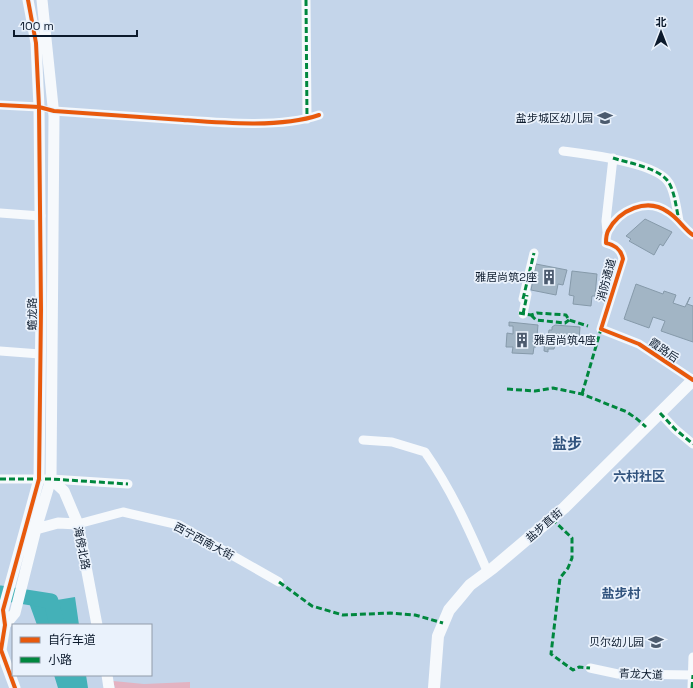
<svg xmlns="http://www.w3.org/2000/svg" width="693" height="688" viewBox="0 0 693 688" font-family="'Space Grotesk','Noto Sans SC',sans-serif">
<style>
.green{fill:#e4b2c1}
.water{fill:#44b1b8}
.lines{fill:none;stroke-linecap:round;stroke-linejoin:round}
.river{stroke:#44b1b8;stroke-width:15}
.building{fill:#a2b5c5;stroke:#869aaa}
.minor{stroke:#f6f9fc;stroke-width:9}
.tertiary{stroke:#f6f9fc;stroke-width:11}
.secondary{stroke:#f6f9fc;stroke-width:12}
.quiet{stroke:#00873e;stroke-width:3;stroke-dasharray:6 3;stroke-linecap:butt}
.cycleway-casing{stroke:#eaf2fc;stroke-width:6}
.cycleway{stroke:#e8590c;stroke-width:4}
.labels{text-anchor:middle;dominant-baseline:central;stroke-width:3.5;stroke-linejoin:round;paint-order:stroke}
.poi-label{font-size:11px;fill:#0c1a2c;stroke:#eaf2fc;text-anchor:end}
.street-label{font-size:11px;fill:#0c1a2c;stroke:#eaf2fc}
.quarter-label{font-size:13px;font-weight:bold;fill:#32547e;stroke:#eaf2fc}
.district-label{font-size:15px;font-weight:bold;fill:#32547e;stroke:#eaf2fc}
</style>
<rect width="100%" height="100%" fill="#c4d5ea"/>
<path class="green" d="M113,681L144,684L190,682V688H115Z"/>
<path class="water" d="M75,597L79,625H37L28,600L51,601Z
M54,675H86L88,688H58Z"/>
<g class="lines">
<path class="river" d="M0,593L51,601L57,625"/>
</g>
<path class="building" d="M645,219L672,232L663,246L660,244L654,255L629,241L631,239L626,236Z
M536,264L567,270L563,285L558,284L556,295L531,290Z
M572,271L597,274L595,296H592L591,306L573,304L574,296L569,295Z
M636,284L663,294L664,291L676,295L673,303L685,307L690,297L687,304L693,306V342L661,331L665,321L653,317L649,328L624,319Z
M509,322L538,325L536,347H534L533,354L512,353L513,347H506L507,333L513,334V326H509Z
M555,325L580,327L579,340L560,338L558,345H555L554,349H548V352L544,351L545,337H548L549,330H552V327Z"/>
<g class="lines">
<path class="minor" d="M306,0L307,119
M0,105L39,107
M54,111C97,114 140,117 183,120C223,123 281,128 319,115
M563,151C586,154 657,162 669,183C675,192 677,211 679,221
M0,213L41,216
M607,232L606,221L613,158
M523,299L534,253
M523,314L527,294
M0,351L40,354
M693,380L639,344L601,329L623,259C621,249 615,245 606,243C606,240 606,235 608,231C619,210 647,197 668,212C678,218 684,229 693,235
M660,413L675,429L693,444
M363,440L392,442L425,452C451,489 470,531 488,573
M0,479H51L128,484
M78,524L123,512L179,525L279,582
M590,668L618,674L693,675
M692,688L693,657"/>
<path class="tertiary" d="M51,479L64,491L78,524L97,625
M36,529L58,523L78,524
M5,625L15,613L36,529L51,479L54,116L42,0
M107,675L109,688
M15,688L1,650L5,625L3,610L39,479L41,309L39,107L36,43L28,0"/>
<path class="secondary" d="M434,688L438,636L449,610L460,597L470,585L493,568L564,508L693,380"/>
<path class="quiet" d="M306,0L307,119
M613,158C628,163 661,168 669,183C675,193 676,208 679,220
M523,299L534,253
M519,313L531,315L537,313L566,315L569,320L588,326
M523,314L527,295
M531,315L536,320L565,323L569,320
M507,389L535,391L553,388L582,394L627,412L637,419L646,427
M582,394L601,329
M660,413L675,429L693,444
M0,479H51L128,484
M552,519L572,538V558L568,568L560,578L551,654L573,670L579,667L590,668
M279,582L312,606L343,615L390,613L415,615L443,623
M692,688L693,675"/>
<g class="cycleway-casing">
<path id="cycleway" d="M0,105L39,107L54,111C97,114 140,117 183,120C223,123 281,128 319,115
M693,380L639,344L601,329L623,259C621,249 615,245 606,243C606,240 606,235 608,231C619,210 647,197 668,212C678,218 684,229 693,235
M15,688L1,650L5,625L3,610L39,479L41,309L39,107L36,43L28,0"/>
</g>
<use href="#cycleway" class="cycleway"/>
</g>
<defs>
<g id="school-bare" transform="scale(1.2)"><path d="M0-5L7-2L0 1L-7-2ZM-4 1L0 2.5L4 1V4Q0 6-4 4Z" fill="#4c5b6e" stroke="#eaf2fc" stroke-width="2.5" paint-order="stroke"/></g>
<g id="building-bare" transform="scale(1.2)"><path d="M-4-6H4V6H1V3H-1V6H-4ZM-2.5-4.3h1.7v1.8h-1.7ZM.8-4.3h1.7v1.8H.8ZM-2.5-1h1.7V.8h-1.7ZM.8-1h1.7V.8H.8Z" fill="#4c5b6e" stroke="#eaf2fc" stroke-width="2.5" paint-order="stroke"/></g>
</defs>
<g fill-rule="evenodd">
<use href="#school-bare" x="605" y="118"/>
<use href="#building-bare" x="549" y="277"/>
<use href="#building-bare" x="522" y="340"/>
<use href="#school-bare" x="656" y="642"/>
</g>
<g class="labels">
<g class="poi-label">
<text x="593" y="118">盐步城区幼儿园</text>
<text x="537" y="277">雅居尚筑2座</text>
<text x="534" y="340" text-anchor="start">雅居尚筑4座</text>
<text x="644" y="642">贝尔幼儿园</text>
</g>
<g class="street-label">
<text transform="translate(606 280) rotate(-75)">消防通道</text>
<text transform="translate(32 314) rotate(-90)">蟾龙路</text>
<text transform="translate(664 350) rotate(34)">霞路后</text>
<text transform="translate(544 525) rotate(-41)">盐步直街</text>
<text transform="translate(204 541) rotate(28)">西宁西南大街</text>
<text transform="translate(82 548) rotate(79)">海傍北路</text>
<text transform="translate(641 674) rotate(2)">青龙大道</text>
</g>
<g class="quarter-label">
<text x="639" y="476">六村社区</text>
<text x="621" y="593">盐步村</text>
</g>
<g class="district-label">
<text x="567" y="443">盐步</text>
</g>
</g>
<rect x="12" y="624" width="140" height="52" fill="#eaf2fc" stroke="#919ca9"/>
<rect x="20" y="637" width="20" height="6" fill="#e8590c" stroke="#919ca9"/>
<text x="48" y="644" font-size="12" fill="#0c1a2c">自行车道</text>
<rect x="20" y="657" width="20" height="6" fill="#00873e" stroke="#919ca9"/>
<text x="48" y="664" font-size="12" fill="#0c1a2c">小路</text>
<g transform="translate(661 32)" stroke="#eaf2fc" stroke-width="3" paint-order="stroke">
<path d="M0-3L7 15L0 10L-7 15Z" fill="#0c1a2c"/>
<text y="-6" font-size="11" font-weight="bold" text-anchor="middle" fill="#0c1a2c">北</text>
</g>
<path d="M14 30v6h123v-6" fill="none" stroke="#0c1a2c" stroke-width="2"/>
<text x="20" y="30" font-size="12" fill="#0c1a2c" stroke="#eaf2fc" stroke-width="3" paint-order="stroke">100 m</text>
</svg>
